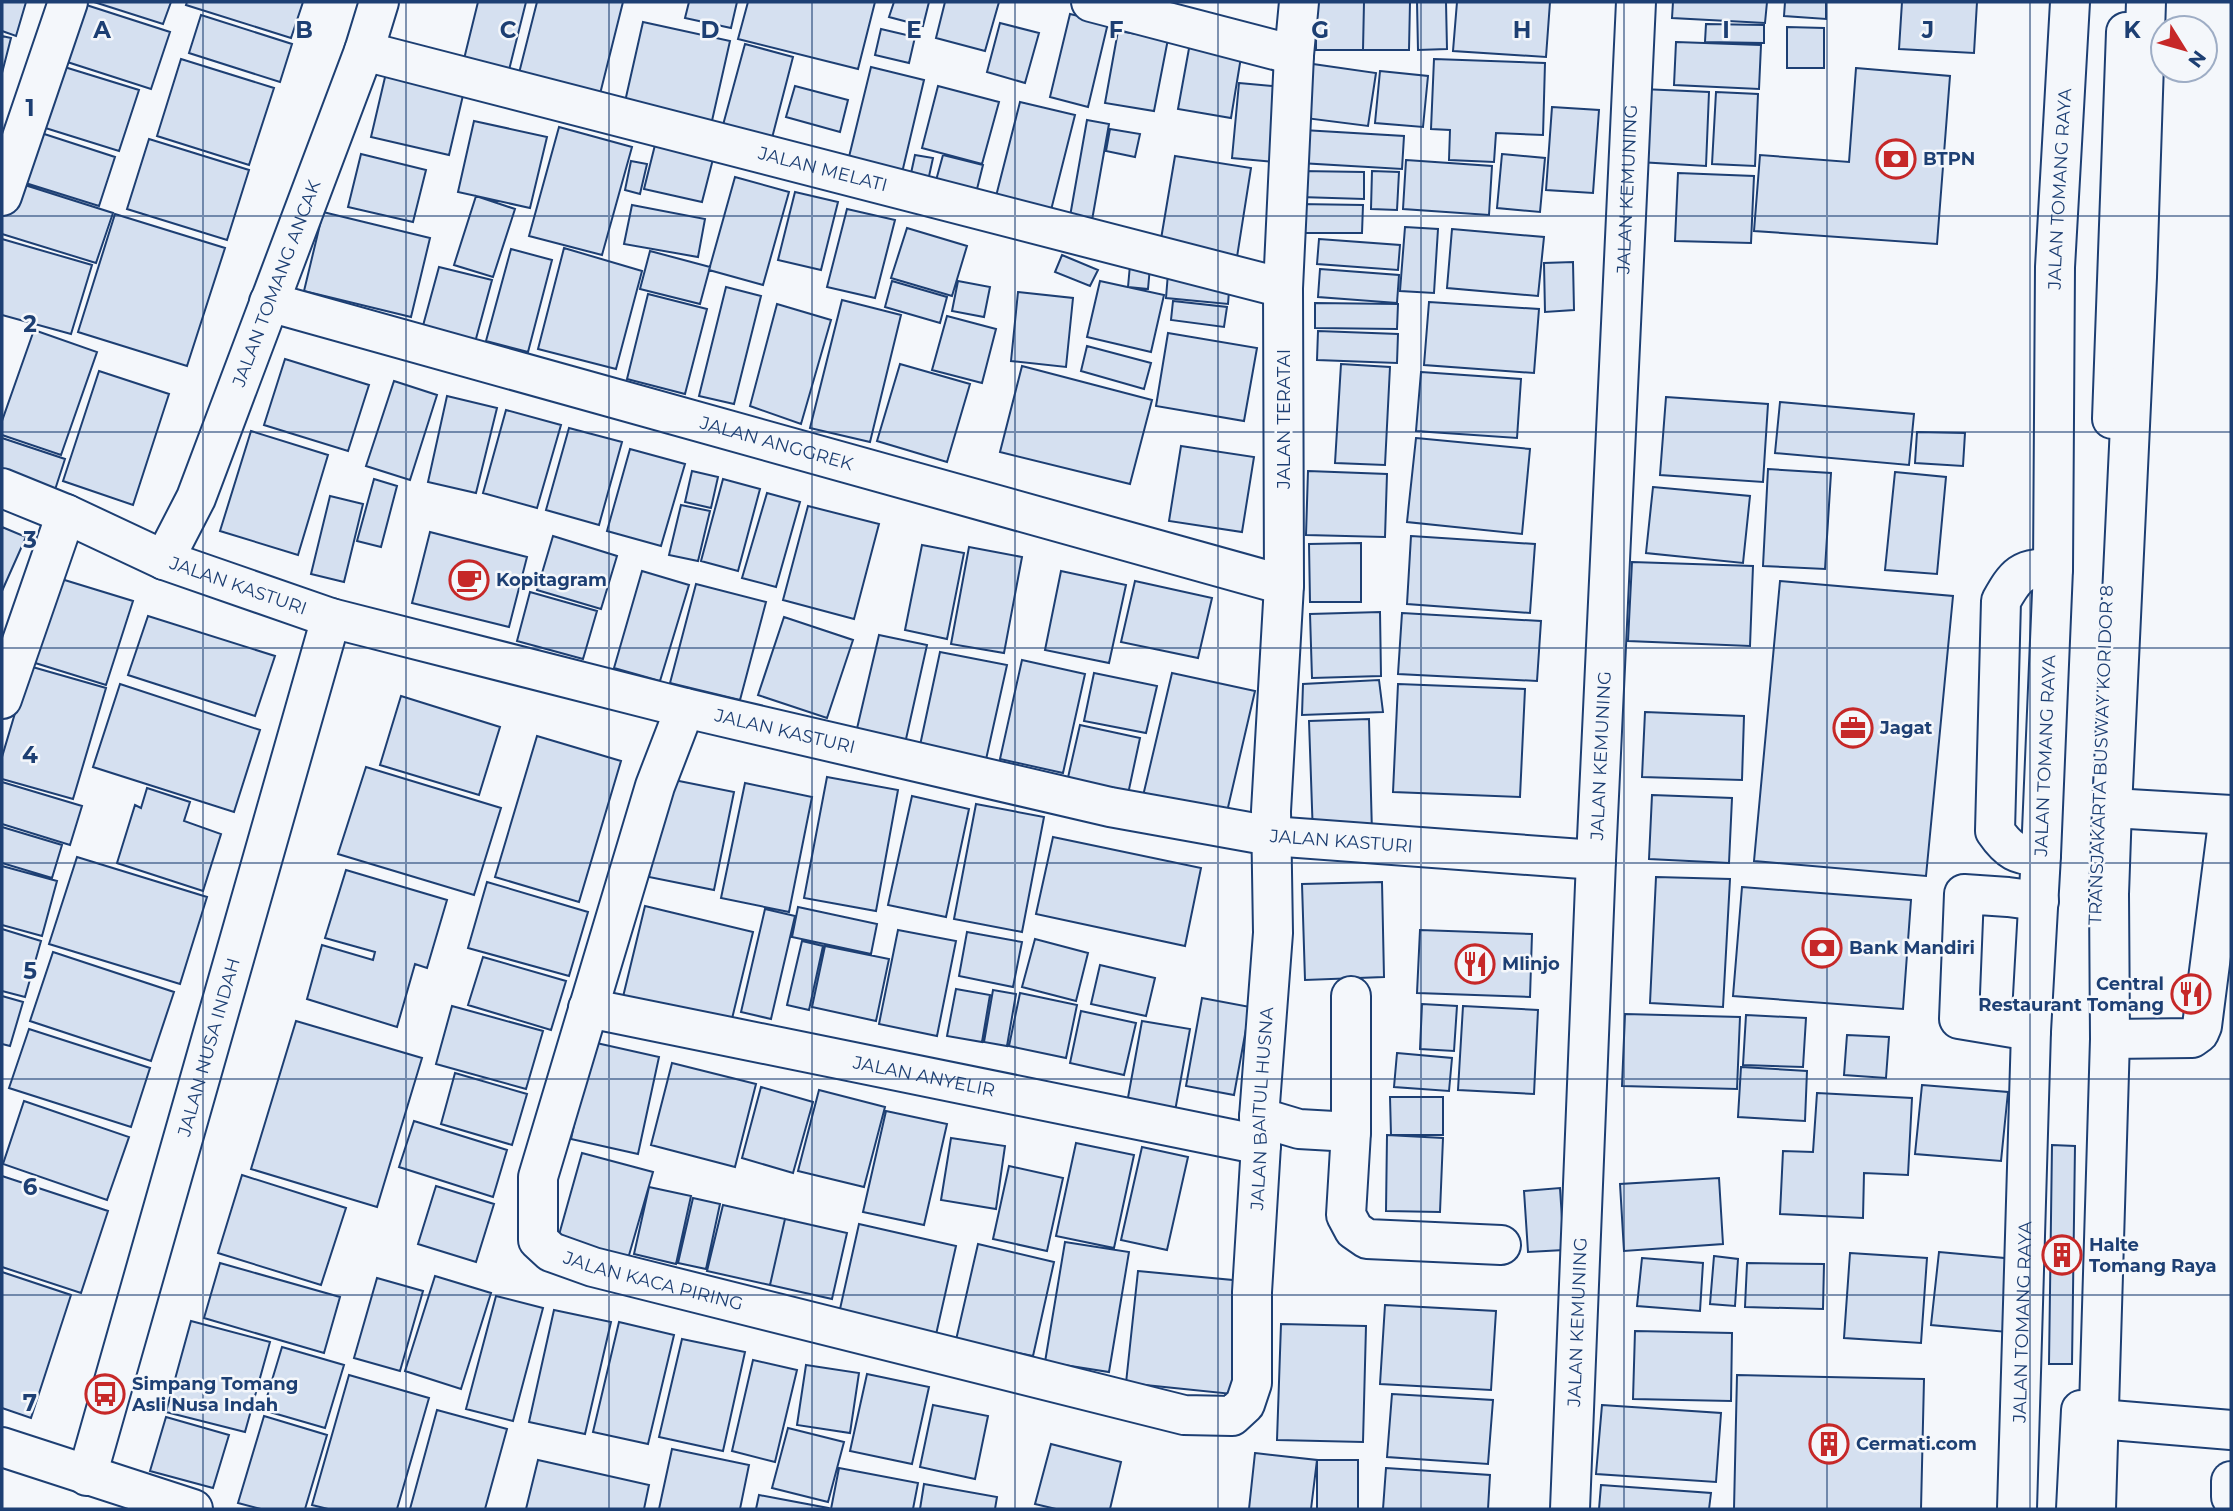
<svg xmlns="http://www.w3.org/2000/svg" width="2233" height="1511" viewBox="0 0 2233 1511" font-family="Montserrat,sans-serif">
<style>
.building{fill:#d5e0f0;stroke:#1d3f73;stroke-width:2}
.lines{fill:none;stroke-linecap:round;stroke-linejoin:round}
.minor-casing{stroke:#1d3f73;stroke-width:42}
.major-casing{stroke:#1d3f73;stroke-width:42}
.minor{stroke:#f4f7fb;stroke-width:38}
.major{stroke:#f4f7fb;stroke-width:38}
.grid{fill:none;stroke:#1d3f73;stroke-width:2;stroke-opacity:0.55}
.labels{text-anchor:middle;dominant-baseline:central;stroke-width:5;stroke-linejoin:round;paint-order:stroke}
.poi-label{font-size:18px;font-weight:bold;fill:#1d3f73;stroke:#f4f7fb;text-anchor:start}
.street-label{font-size:18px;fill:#1d3f73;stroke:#f4f7fb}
.grid-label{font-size:23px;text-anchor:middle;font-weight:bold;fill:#1d3f73;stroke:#f4f7fb;stroke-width:5;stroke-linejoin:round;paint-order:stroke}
</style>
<rect width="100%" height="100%" fill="#f4f7fb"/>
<path class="building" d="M2,2H26L16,36L2,31Z
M77,2L170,32L151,89L58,59Z
M94,2H171L163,24Z
M187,2H303L291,38L186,5Z
M478,2H526L509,70L464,59Z
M537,2H623L597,106L516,85Z
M689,2H737L731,28L685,18Z
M748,2H875L858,69L738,39Z
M894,2H929L923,26L889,17Z
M945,2H999L985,51L936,38Z
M1316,2H1364L1363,50H1316Z
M1364,2H1410L1409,50H1363Z
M1417,2H1446L1447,49L1418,50Z
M1457,2H1550L1546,57L1453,51Z
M1673,2H1767L1765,23L1672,18Z
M1785,2H1826V19L1784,16Z
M1902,2H1977L1974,53L1899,49Z
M1070,14L1108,23L1088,107L1050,97Z
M201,15L292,44L280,82L189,53Z
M643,22L730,41L709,134L622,115Z
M1000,23L1039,33L1025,83L987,72Z
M1706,24L1764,25V43L1705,42Z
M1787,27L1824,28V68H1787Z
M881,29L915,37L909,63L875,55Z
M1118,31L1168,39L1154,111L1105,103Z
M2,36L11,38L2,73Z
M1676,42L1761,45L1759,89L1674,85Z
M1190,43L1242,51L1231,118L1178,109Z
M745,44L793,57L772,138L723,125Z
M181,59L274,88L249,165L157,136Z
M1434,59L1545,63L1543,135L1496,133L1494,162L1449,160L1450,130L1431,129Z
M1313,64L1376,73L1368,126L1305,118Z
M58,65L139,90L119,151L39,126Z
M871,67L924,80L901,177L847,165Z
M1856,68L1950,76L1937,244L1754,231L1760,155L1849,162Z
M1380,71L1428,76L1423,127L1375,123Z
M386,73L464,91L449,155L371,137Z
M1239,83L1283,87L1276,162L1232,158Z
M795,86L848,100L840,132L786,117Z
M938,86L999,102L982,164L922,148Z
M1642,89L1709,92L1706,166L1639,162Z
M1716,92L1758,94L1755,166L1712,164Z
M1020,102L1075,115L1048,222L993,208Z
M1552,107L1599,110L1593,193L1546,190Z
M1087,120L1109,124L1091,226L1069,222Z
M474,121L547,137L530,208L458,192Z
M559,127L632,147L602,255L529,236Z
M1110,129L1140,134L1135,157L1106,151Z
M1303,130L1404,136L1402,169L1300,163Z
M35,131L115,157L99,206L19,181Z
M149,139L249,170L227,240L127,209Z
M655,145L713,159L702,202L644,189Z
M361,154L426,170L413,222L348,207Z
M1502,154L1545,158L1540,212L1497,208Z
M915,155L933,158L926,190L908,187Z
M943,155L983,165L973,205L932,195Z
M1175,156L1251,168L1237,257L1160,245Z
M1406,160L1492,166L1489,215L1403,209Z
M631,161L647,164L640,194L625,190Z
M1301,171L1364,172V199L1300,197Z
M1372,171L1399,172L1397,210L1371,209Z
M1678,173L1754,176L1751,243L1675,241Z
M735,177L789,192L763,285L709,270Z
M9,180L113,213L96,263L2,234V202Z
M795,192L838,202L821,270L778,260Z
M476,196L515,209L493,277L454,265Z
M1298,204L1363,205L1362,233H1298Z
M632,205L705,219L698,257L624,244Z
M847,209L895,220L875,298L827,287Z
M323,212L430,238L411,317L304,291Z
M115,214L225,248L187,366L78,332Z
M1405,227L1438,229L1434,293L1400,291Z
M907,228L967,246L952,296L891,278Z
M1452,229L1544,237L1538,296L1447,288Z
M2,239L92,265L71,334L2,315Z
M1319,239L1400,245L1398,270L1317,264Z
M564,248L642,271L616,369L538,349Z
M511,249L552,260L528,352L486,341Z
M650,251L710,267L700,304L640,289Z
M1062,255L1098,270L1090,286L1055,272Z
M1573,262L1574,310L1545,312L1544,263Z
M1130,265L1150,267L1148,289L1128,287Z
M439,267L492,280L474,346L421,333Z
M1320,269L1399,275L1397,303L1318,297Z
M1168,273L1230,278L1228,304L1166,298Z
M892,281L947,297L940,323L885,307Z
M958,281L990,287L984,317L952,311Z
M1100,281L1164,295L1151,352L1087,337Z
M726,287L761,296L734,404L699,396Z
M1018,292L1073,298L1066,367L1011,361Z
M648,294L707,309L685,394L627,379Z
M842,300L901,315L870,442L810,428Z
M1173,301L1227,307L1224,327L1171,320Z
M1429,302L1539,309L1534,373L1424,365Z
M1315,303L1398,304L1397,329L1315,328Z
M777,304L831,320L801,424L750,406Z
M947,316L996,329L982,383L932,370Z
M34,330L97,352L61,455L2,435V421Z
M1318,331L1398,334L1397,363L1317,360Z
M1168,333L1257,348L1244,421L1156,406Z
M1087,346L1151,363L1144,389L1081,371Z
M285,359L369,385L348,451L264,425Z
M900,364L970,384L947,462L877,441Z
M1341,364L1390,367L1385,465L1335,463Z
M1022,366L1152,400L1130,484L1000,452Z
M99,371L169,394L133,505L63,481Z
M1421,372L1521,379L1517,438L1416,431Z
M394,381L437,395L410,480L366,466Z
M447,396L497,408L476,493L428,482Z
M1666,397L1768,404L1763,482L1660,475Z
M1780,402L1914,414L1909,465L1775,453Z
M506,410L561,425L537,508L483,493Z
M569,428L622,442L599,525L546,510Z
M251,431L328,455L298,555L220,531Z
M1917,432L1965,433L1963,466L1915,463Z
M2,438L65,459L52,499L2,484Z
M1416,438L1530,449L1522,534L1407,522Z
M1181,446L1254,457L1242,532L1169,521Z
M630,449L685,464L661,546L607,531Z
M1768,469L1831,473L1825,569L1763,566Z
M692,471L718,477L711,508L685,502Z
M1308,471L1387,474L1385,537L1306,535Z
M1895,472L1946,477L1937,574L1885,570Z
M374,479L397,486L381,547L357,541Z
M723,479L760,489L738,571L701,561Z
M1653,487L1750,496L1743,563L1646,553Z
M767,493L800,502L776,587L742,578Z
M330,496L363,504L344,582L311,574Z
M681,505L710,511L698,561L669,555Z
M808,506L879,524L854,619L783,600Z
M2,527L26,537L2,591Z
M430,532L527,557L509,627L412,603Z
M553,536L617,556L601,609L537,590Z
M1411,536L1535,544L1530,613L1407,604Z
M1361,543V602H1310L1309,544Z
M922,545L964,553L947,639L905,630Z
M969,547L1022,557L1004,653L951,644Z
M1632,562L1753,566L1750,646L1628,641Z
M642,571L689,585L660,681L614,668Z
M1061,571L1126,585L1109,663L1045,650Z
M58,578L133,601L106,685L32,662Z
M1135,581L1212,598L1198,658L1121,642Z
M1780,581L1953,596L1926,876L1754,861Z
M696,584L766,602L740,700L670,683Z
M530,592L597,611L583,659L517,641Z
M1380,612L1381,676L1312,678L1310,614Z
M1402,613L1541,621L1537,681L1398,674Z
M148,616L275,656L255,716L128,675Z
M784,617L853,640L827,718L758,695Z
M879,635L927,645L904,748L855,737Z
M940,652L1007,665L985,764L919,750Z
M1022,660L1085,674L1063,773L1000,759Z
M29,666L106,688L73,799L2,779V757Z
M1094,673L1157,686L1146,733L1084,721Z
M1172,673L1255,691L1226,816L1143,796Z
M1379,680L1383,712L1302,715L1303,684Z
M120,684L260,730L234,812L93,767Z
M1398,684L1525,689L1520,797L1393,792Z
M401,696L500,727L479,795L380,765Z
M1645,712L1744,716L1742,780L1642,777Z
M1369,719L1372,833L1313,836L1309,721Z
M1080,725L1140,738L1125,808L1064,795Z
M537,736L621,761L579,902L495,877Z
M366,767L501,808L474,895L338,854Z
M827,777L898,790L876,911L804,898Z
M669,779L734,792L714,890L649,877Z
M2,782L82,806L70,845L2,824Z
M745,783L812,797L789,912L721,898Z
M147,788L190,802L184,821L221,834L203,891L117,863L135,805L141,808Z
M1652,795L1732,798L1729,863L1649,859Z
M912,796L969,809L946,917L888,905Z
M976,804L1044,817L1022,932L954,919Z
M2,827L62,845L52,878L2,863Z
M1053,837L1201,868L1185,946L1036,914Z
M77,857L207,897L180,984L49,944Z
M2,866L57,881L42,936L2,925Z
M346,870L447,900L427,968L415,964L397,1027L307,999L322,945L373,960L375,952L325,938Z
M1656,877L1730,879L1723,1007L1650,1003Z
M487,882L588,912L569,976L468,948Z
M1382,882L1384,977L1305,980L1302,884Z
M1742,887L1911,900L1903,1009L1733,996Z
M645,906L753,932L730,1027L622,1001Z
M798,907L877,924L871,954L792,937Z
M765,909L795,916L771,1019L741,1012Z
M2,929L41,941L25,997L2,991Z
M898,930L956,941L937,1036L879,1024Z
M1420,930L1532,934L1530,997L1417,993Z
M967,932L1022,942L1013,987L959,976Z
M1035,939L1088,953L1076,1001L1022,987Z
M802,941L823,946L809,1010L787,1005Z
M825,946L889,959L876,1021L812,1007Z
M53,952L174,992L151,1061L30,1021Z
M483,957L566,981L551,1030L468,1005Z
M1100,965L1155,978L1146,1016L1091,1004Z
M956,989L990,995L982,1042L947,1036Z
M993,990L1016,994L1007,1046L984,1042Z
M1020,993L1077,1005L1066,1058L1009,1046Z
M2,996L23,1002L10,1046L2,1044Z
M1202,998L1250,1007L1234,1095L1186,1086Z
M1422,1004L1457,1006L1454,1051L1420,1049Z
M452,1006L543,1031L526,1089L436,1064Z
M1463,1006L1538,1010L1534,1094L1458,1090Z
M1081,1011L1136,1023L1124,1075L1070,1063Z
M1625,1014L1740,1017L1737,1089L1622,1086Z
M1746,1015L1806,1018L1803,1067L1743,1065Z
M296,1021L422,1058L377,1207L251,1169Z
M1142,1021L1190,1029L1173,1122L1125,1114Z
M29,1029L150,1068L131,1127L9,1088Z
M1847,1035L1889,1037L1886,1078L1844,1075Z
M592,1042L659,1057L638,1154L571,1139Z
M1397,1053L1452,1058L1449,1091L1394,1087Z
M672,1063L756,1084L735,1167L651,1145Z
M1741,1067L1807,1071L1805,1121L1738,1117Z
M455,1073L527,1094L512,1145L441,1124Z
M1922,1085L2008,1092L2001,1161L1915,1154Z
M761,1087L813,1102L793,1173L742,1158Z
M819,1090L885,1107L864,1187L798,1171Z
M1817,1093L1912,1098L1908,1175L1864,1173L1863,1218L1780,1214L1783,1151L1813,1152Z
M1390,1097H1443V1135H1391Z
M24,1101L129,1137L107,1200L3,1164Z
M886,1111L947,1124L924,1225L863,1212Z
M414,1121L507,1150L493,1197L399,1167Z
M1387,1135L1443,1138L1440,1212L1386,1211Z
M951,1138L1005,1146L996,1209L941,1200Z
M1076,1143L1134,1155L1114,1248L1056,1236Z
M2052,1145L2075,1146L2072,1364H2049Z
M1142,1147L1188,1157L1167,1250L1121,1240Z
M582,1153L653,1172L625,1269L555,1249Z
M1009,1166L1063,1178L1047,1251L993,1239Z
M242,1175L346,1208L321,1285L218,1253Z
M2,1176L108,1211L81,1293L2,1267Z
M1719,1178L1723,1244L1624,1251L1620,1184Z
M436,1186L494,1204L476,1262L418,1244Z
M649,1187L691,1196L676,1264L634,1254Z
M1560,1188L1564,1250L1528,1252L1524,1191Z
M693,1198L720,1204L706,1269L678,1263Z
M723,1205L785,1219L770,1285L707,1271Z
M785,1219L847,1233L832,1299L770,1285Z
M859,1224L956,1246L935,1339L838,1318Z
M1065,1242L1129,1252L1109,1372L1045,1362Z
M978,1244L1054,1262L1033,1356L956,1340Z
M1939,1252L2015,1259L2007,1332L1931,1325Z
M1850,1253L1927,1258L1921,1343L1844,1338Z
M1714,1256L1738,1259L1735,1306L1710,1304Z
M1642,1258L1703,1263L1700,1311L1637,1306Z
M220,1263L340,1297L324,1353L204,1318Z
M1747,1263L1824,1264L1823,1309L1745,1307Z
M1138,1271L1243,1281L1232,1394L1126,1383Z
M2,1272L71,1295L31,1418L2,1408Z
M435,1276L491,1293L461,1389L405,1371Z
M377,1278L423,1291L400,1371L354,1358Z
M496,1296L543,1308L513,1421L466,1409Z
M1385,1305L1496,1311L1491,1390L1380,1384Z
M554,1310L611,1322L585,1434L529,1422Z
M191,1321L270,1342L245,1432L166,1412Z
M619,1322L674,1335L648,1444L593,1432Z
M1281,1324L1366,1326L1363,1442L1277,1440Z
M1635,1331L1732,1333L1731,1401L1633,1399Z
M682,1339L745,1352L723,1451L659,1437Z
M282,1347L344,1365L325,1428L263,1410Z
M753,1360L797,1370L775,1462L732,1451Z
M806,1365L859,1373L850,1433L797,1425Z
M867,1374L929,1387L912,1464L850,1451Z
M349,1375L429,1398L397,1509H328L312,1505Z
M1737,1375L1924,1379L1921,1509H1734Z
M1392,1394L1493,1400L1488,1464L1387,1457Z
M933,1405L988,1416L975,1479L920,1467Z
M1602,1405L1721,1413L1716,1482L1596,1474Z
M437,1410L507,1429L485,1509H410Z
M264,1416L327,1435L305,1509H261L238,1503Z
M166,1417L229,1435L213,1488L150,1471Z
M788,1428L844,1442L828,1502L772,1488Z
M1051,1444L1121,1462L1110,1509H1056L1035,1504Z
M672,1449L749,1465L740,1509H659Z
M1255,1453L1317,1460L1311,1509H1249Z
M538,1460L649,1485L644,1509H526Z
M1317,1460H1358V1509H1317Z
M839,1468L918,1483L913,1509H831Z
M1386,1468L1490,1475L1488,1509H1383Z
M924,1484L997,1497L995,1509H920Z
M1601,1485L1711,1493L1709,1509H1599Z
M759,1495L828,1508L827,1509H756Z"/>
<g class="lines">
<g class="minor-casing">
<g id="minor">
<path d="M1091,2L1294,55"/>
<path id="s1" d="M364,51L1283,288"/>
<path d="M2,196L68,2"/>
<path id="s2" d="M269,302L1284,585"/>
<path d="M2112,419L2126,32"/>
<path id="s3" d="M2,488L66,514L164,560L331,618L685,708L1110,807L1271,836L1596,860"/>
<path id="s4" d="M164,560L196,498L364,51L379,2"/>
<path d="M2,699L66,514"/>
<path id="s5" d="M685,708L655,786L538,1177V1240L551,1252L593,1267L1184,1415L1232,1416L1245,1404L1252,1383V1292L1261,1145L1259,1117L1273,933L1271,811L1284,585L1283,288L1294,55L1299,2"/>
<path d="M2112,808L2231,815"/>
<path d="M2041,855C2018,857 2008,850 1995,831L2001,601C2015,576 2022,566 2053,569"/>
<path d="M1351,996V1132L1346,1215L1354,1230L1367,1239L1501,1245"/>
<path id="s6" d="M588,1008L1261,1145"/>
<path d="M2031,1031L1959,1019L1964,894L2008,897L2039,901"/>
<path d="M2110,1039L2192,1038L2199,1033L2202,1026L2229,815"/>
<path d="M1259,1117L1299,1129L1351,1132"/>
<path d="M2099,1419L2231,1430"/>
<path d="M2,1447L193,1509"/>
<path id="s7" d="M87,1476L331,618"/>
<path d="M2231,1481V1497"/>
<path id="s8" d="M1570,1509L1596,860L1636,2"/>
<path d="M2076,1509L2081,1410"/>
</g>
</g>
<g class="major-casing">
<g id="major">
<path id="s9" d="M2017,1509L2031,1031L2041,855L2053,569L2055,267L2070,2"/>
<path d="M2096,1509L2110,1039L2109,894L2112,808L2137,277L2146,2"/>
</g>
</g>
<use href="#minor" class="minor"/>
<use href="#major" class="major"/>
</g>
<path class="grid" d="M203,2V1509M406,2V1509M609,2V1509M812,2V1509M1015,2V1509M1218,2V1509M1421,2V1509M1624,2V1509M1827,2V1509M2030,2V1509M2,216H2231M2,432H2231M2,648H2231M2,863H2231M2,1079H2231M2,1295H2231"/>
<defs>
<g id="bank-ring" transform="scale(2.0125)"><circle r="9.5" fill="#f4f7fb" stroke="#c62828" stroke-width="1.5"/><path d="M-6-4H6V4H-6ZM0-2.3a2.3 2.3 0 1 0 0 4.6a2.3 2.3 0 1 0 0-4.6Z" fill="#c62828"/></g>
<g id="cafe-ring" transform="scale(2.0125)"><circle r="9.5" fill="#f4f7fb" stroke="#c62828" stroke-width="1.5"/><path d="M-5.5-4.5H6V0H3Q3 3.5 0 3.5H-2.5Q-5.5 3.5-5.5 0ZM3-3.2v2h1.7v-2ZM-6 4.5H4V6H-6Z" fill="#c62828"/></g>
<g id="office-ring" transform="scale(2.0125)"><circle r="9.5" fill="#f4f7fb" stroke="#c62828" stroke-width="1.5"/><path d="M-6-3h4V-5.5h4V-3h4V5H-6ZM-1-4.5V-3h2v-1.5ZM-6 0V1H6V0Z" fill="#c62828"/></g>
<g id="restaurant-ring" transform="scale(2.0125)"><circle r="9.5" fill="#f4f7fb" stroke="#c62828" stroke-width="1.5"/><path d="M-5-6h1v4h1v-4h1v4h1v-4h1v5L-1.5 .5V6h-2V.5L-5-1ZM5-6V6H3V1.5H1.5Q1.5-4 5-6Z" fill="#c62828"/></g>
<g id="building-ring" transform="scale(2.0125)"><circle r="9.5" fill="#f4f7fb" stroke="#c62828" stroke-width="1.5"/><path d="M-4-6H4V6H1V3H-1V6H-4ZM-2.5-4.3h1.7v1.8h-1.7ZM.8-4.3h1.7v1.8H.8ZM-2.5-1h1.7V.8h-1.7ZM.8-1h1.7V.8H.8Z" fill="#c62828"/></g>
<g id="bus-ring" transform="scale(2.0125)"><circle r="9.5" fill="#f4f7fb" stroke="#c62828" stroke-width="1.5"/><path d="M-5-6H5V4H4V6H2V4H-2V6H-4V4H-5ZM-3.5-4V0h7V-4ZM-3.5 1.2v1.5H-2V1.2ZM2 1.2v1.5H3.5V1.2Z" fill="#c62828"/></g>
</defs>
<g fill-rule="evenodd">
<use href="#bank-ring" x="1896" y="159"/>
<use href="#cafe-ring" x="469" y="580"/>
<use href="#office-ring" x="1853" y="728"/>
<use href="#bank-ring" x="1822" y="948"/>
<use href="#restaurant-ring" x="1475" y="964"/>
<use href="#restaurant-ring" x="2191" y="994"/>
<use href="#building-ring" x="2062" y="1255"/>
<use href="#bus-ring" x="105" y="1394"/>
<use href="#building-ring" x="1829" y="1444"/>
</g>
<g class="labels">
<g class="poi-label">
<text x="1923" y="159">BTPN</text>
<text x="496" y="580">Kopitagram</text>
<text x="1880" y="728">Jagat</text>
<text x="1849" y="948">Bank Mandiri</text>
<text x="1502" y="964">Mlinjo</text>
<text x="2164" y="984" text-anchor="end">Central<tspan x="2164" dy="21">Restaurant Tomang</tspan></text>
<text x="2089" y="1245">Halte<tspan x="2089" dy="21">Tomang Raya</tspan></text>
<text x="132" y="1384">Simpang Tomang<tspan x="132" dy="21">Asli Nusa Indah</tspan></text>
<text x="1856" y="1444">Cermati.com</text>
</g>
<g class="street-label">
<text stroke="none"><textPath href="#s1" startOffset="474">JALAN MELATI</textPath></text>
<text stroke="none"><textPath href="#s8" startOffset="1321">JALAN KEMUNING</textPath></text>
<text stroke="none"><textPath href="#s9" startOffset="1321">JALAN TOMANG RAYA</textPath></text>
<text stroke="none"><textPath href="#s4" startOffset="299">JALAN TOMANG ANCAK</textPath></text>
<text transform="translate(1284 419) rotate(-90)">JALAN TERATAI</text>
<text stroke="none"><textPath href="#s2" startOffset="527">JALAN ANGGREK</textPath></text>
<text stroke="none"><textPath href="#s3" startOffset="256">JALAN KASTURI</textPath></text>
<text stroke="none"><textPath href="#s3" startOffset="822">JALAN KASTURI</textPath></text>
<text stroke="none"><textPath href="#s8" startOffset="754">JALAN KEMUNING</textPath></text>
<text stroke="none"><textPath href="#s9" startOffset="754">JALAN TOMANG RAYA</textPath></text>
<text transform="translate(2101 755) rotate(-88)">TRANSJAKARTA BUSWAY KORIDOR 8</text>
<text stroke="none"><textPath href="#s3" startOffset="1390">JALAN KASTURI</textPath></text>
<text stroke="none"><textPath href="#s7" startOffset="446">JALAN NUSA INDAH</textPath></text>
<text stroke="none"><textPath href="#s6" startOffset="343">JALAN ANYELIR</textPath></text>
<text stroke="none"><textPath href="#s5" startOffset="1589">JALAN BAITUL HUSNA</textPath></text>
<text stroke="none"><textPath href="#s5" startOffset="679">JALAN KACA PIRING</textPath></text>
<text stroke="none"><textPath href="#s8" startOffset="187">JALAN KEMUNING</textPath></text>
<text stroke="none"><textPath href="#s9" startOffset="187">JALAN TOMANG RAYA</textPath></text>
</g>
</g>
<g class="grid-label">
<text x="102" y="38">A</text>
<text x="304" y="38">B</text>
<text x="508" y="38">C</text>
<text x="710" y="38">D</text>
<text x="914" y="38">E</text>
<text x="1116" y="38">F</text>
<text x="1320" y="38">G</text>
<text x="1522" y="38">H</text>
<text x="1726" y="38">I</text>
<text x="1928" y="38">J</text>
<text x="2132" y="38">K</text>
<text x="30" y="116">1</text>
<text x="30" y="332">2</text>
<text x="30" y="548">3</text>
<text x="30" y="763">4</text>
<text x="30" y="979">5</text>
<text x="30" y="1195">6</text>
<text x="30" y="1411">7</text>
</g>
<rect width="2233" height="1511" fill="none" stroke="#1d3f73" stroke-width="7"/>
<g transform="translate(2184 49) rotate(127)"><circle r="33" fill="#f4f7fb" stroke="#9eadc5" stroke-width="2"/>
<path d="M0-5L12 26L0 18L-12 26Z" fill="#c62828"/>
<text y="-10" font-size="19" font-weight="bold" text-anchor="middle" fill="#1d3f73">N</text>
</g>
</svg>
